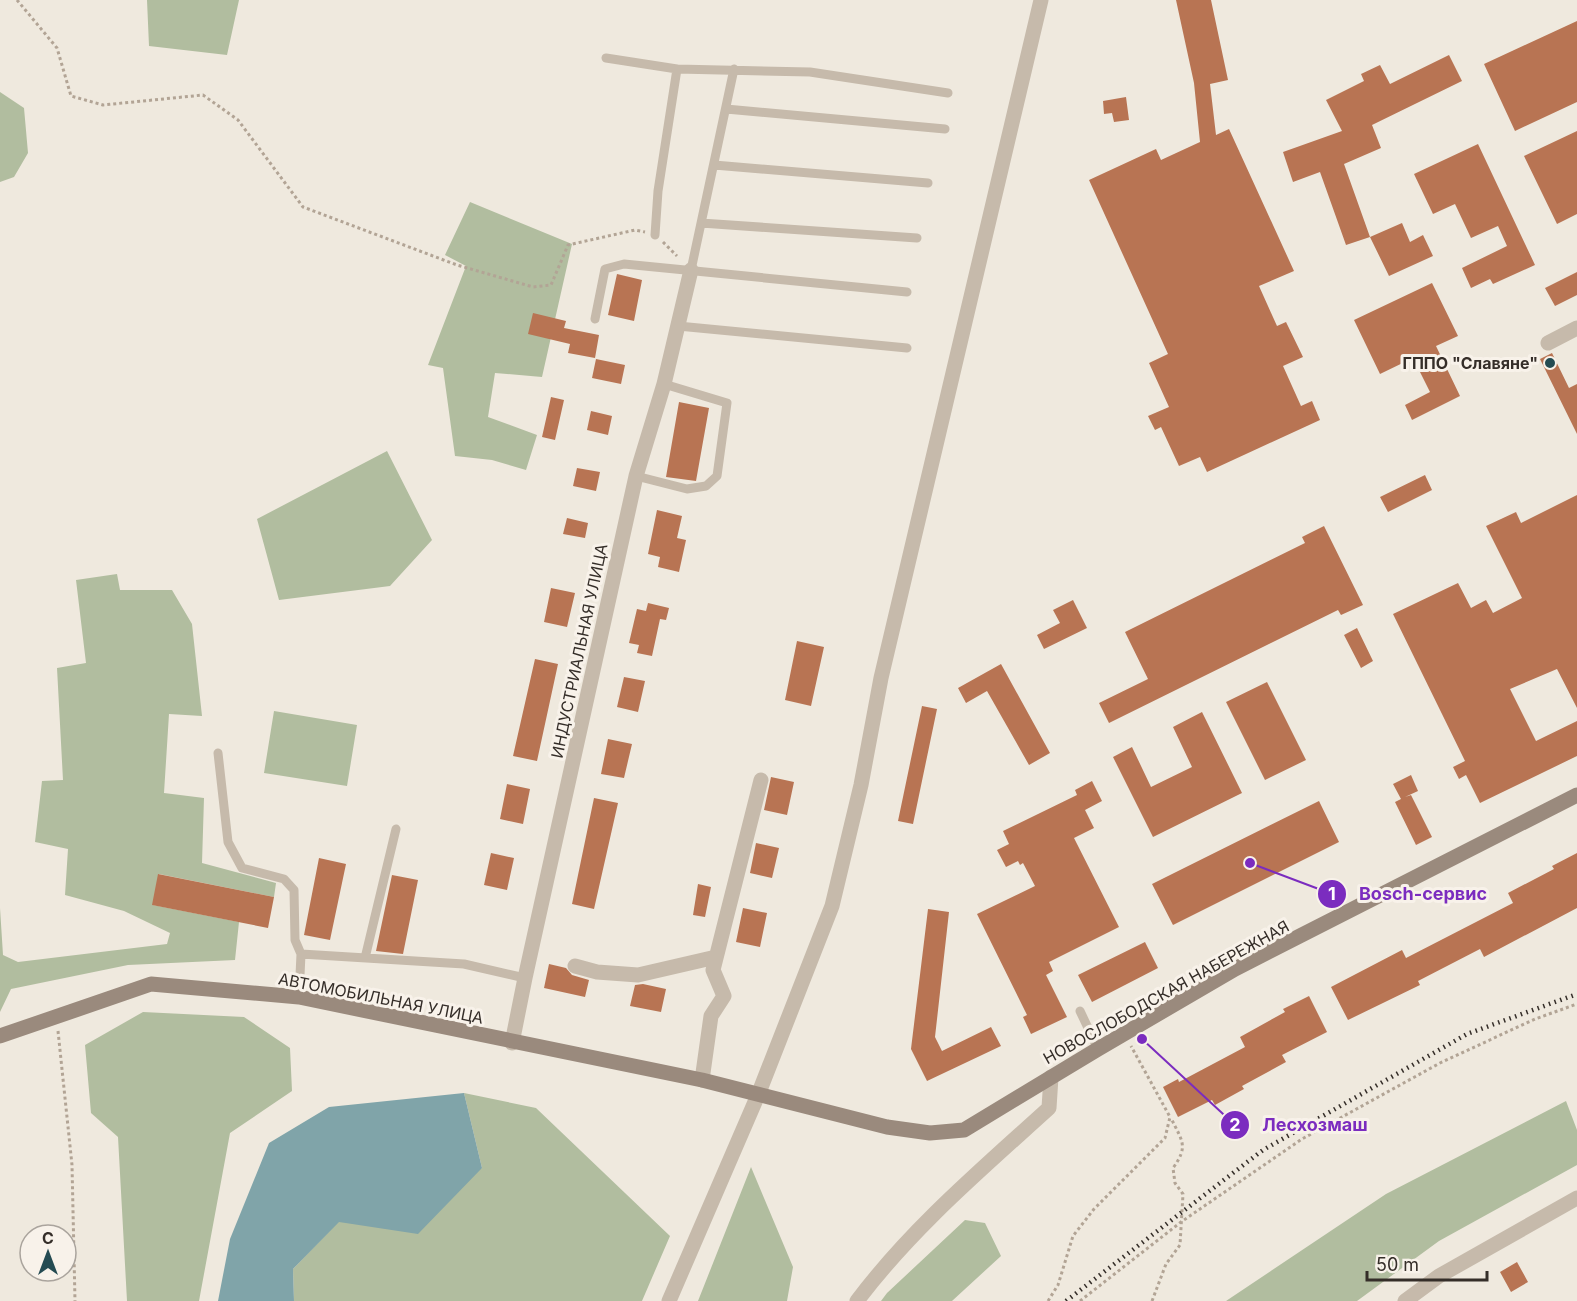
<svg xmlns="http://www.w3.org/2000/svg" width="1577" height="1301" viewBox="0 0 1577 1301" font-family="Inter,sans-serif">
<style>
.green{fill:#b1bd9f}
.water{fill:#80a4a9}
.building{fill:#b87453}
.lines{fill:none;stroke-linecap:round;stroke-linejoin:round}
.path{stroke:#b2a495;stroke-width:3;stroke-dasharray:3 3;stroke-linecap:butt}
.lane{stroke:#c6baab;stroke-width:9}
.street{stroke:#c6baab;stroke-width:15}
.secondary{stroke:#9a8a7d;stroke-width:15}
.rail{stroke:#352e29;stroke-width:4.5;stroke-dasharray:1.5 4.5;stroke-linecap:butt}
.poi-dot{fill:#244b52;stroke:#f8f2ea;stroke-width:2}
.labels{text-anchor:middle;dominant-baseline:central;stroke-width:6;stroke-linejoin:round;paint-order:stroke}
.poi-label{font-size:16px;font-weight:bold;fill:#352e29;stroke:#f8f2ea;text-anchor:end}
.street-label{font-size:16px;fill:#352e29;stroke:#f8f2ea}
.leader{fill:none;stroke:#7b2cbf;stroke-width:2}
.callout-dot{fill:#7b2cbf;stroke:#f8f2ea;stroke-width:2}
.mark-label{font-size:18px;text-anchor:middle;font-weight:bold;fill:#fff}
.callout-label{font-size:18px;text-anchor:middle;font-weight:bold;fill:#7b2cbf;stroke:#f8f2ea;stroke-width:6;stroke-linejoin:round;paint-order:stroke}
</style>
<rect width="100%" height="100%" fill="#efe9de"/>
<path class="green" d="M147,0H239L227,55L149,46Z
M0,92L24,108L28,153L14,177L0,182Z
M470,202L572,244L542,377L495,373L488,417L537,435L526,470L492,460L455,456L443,368L428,365L466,266L445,255Z
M387,451L432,540L390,586L279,600L257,519Z
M117,574L120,590H172L192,624L202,716L169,714L164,793L204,798L202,863L276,883L274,897L159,874L153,905L239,922L235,960L128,965L11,989L0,1012V908L3,955L18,962L167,944L170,933L124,911L65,895L68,849L35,842L42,781L63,780L57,668L86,663L76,580Z
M274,711L357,725L347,786L264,773Z
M143,1012L244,1017L290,1048L292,1091L230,1133L199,1301H127L118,1137L91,1113L85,1045Z
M464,1093L536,1108L670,1236L642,1301H294L293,1269L339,1221L482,1168Z
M1566,1101L1577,1130V1165L1439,1241L1357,1301H1226L1386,1194Z
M751,1167L793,1267L787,1301H698Z
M965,1220L985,1223L1001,1256L952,1301H881L887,1293Z"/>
<path class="water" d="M464,1093L482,1168L418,1234L339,1222L293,1269L294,1301H218L230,1239L269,1143L329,1107Z"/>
<path class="building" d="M1176,0H1211L1228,80L1210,84L1216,135L1229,129L1294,271L1259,286L1277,326L1286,322L1303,357L1283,366L1301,406L1312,401L1320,420L1207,472L1200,457L1179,466L1161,427L1155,430L1148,416L1169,407L1149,363L1168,354L1089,180L1156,149L1161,160L1200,142L1194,83Z
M1577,21V102L1515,131L1484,64Z
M1449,55L1462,81L1372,125L1381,148L1344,164L1370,237L1346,245L1320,172L1293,182L1283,152L1342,131L1326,100L1364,81L1361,74L1380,65L1390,84Z
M1126,97L1129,120L1114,122L1112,113L1104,114L1103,101Z
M1577,131V214L1557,224L1524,156Z
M1478,144L1535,265L1493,284L1490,279L1471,288L1462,268L1507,246L1498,226L1471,238L1455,204L1433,214L1414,174Z
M1402,223L1410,242L1423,235L1433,256L1389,276L1370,237Z
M1577,272V295L1555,306L1545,288Z
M617,274L642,280L634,321L608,315Z
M1432,283L1458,336L1436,346L1460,396L1412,420L1405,405L1430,392L1413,358L1380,374L1354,320Z
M533,313L566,321L564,328L599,335L595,358L568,353L570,344L528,334Z
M1552,353L1569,388L1577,384V434L1540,359Z
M596,359L625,365L621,384L592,378Z
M551,397L564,400L555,440L542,437Z
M679,402L709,408L696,481L666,477Z
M591,411L612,416L608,435L587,430Z
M577,468L600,472L596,491L573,486Z
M1425,475L1432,490L1388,512L1380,497Z
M1577,495V708L1557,669L1510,689L1536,741L1577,721V756L1480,803L1466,775L1459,779L1453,767L1465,761L1393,614L1458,583L1471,608L1486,600L1493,613L1522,598L1486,526L1516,512L1521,523Z
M657,510L682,516L677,538L686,540L679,572L658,567L660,557L648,554Z
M567,518L588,523L585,538L563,534Z
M1324,526L1363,605L1341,615L1338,610L1109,723L1099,703L1148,679L1125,632L1305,543L1302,537Z
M551,588L575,593L567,627L544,622Z
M1073,600L1087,628L1044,649L1037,635L1060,623L1053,610Z
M648,603L669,608L666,620L660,619L652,656L637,653L639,645L629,643L637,609L646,611Z
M1357,628L1373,661L1361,668L1344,635Z
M797,641L824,647L811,706L785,700Z
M535,659L558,664L537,761L513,756Z
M1001,664L1050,753L1029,765L987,691L966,703L958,688Z
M624,677L645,681L638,712L617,707Z
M1267,682L1306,760L1265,780L1226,702Z
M922,706L937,709L913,824L898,821Z
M1202,712L1242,793L1153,837L1113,757L1132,747L1151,787L1192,767L1173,727Z
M608,739L632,744L624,778L601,774Z
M1411,775L1418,791L1405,797L1411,795L1432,837L1416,845L1395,802L1401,799L1393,784Z
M771,777L794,782L787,815L764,810Z
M1092,781L1102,801L1085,810L1094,828L1074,838L1119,927L1049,962L1053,971L1046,975L1067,1017L1031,1034L1023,1017L1027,1015L977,914L1035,886L1023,863L1020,865L1018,861L1006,867L997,850L1009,844L1003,831L1077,795L1075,790Z
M507,784L530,789L523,824L500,819Z
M594,798L618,803L594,909L572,904Z
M1319,801L1339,842L1173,925L1152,884Z
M756,843L779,848L772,878L750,873Z
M491,853L514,858L507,890L484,885Z
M1577,853V908L1484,957L1480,949L1418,981L1420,985L1348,1020L1331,987L1402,950L1406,958L1513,903L1508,893L1554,869L1552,866Z
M319,858L346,864L330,940L304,935Z
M158,874L274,897L268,928L152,905Z
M392,875L418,880L403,954L376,951Z
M698,884L711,887L705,917L693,915Z
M743,908L767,913L760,947L736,942Z
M928,909L949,912L935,1037L942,1051L991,1027L1001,1046L927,1081L911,1049Z
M1145,942L1158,968L1092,1002L1078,975Z
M549,964L566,968L572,975L589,980L585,997L544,988Z
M643,984L666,989L661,1012L630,1006L635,985Z
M1309,996L1327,1032L1282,1055L1286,1062L1242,1086L1244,1089L1215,1105L1212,1100L1178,1117L1163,1087L1178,1079L1179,1082L1245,1047L1240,1037L1285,1012L1283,1009Z
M1517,1262L1528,1282L1511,1292L1500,1272Z"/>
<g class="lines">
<path class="path" d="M17,0L57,48L71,96L103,105L203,95L238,120L303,207L457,265L533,287L551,285L568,245L635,230L645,232
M663,242L677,256
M58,1031L72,1165L75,1301
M1048,1301L1058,1285L1073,1236L1094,1209L1165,1138L1170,1117L1131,1046
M1080,1301L1181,1222L1302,1139L1440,1063L1535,1019L1577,1004
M1152,1301L1166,1264L1180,1245L1183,1194L1175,1183L1173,1168C1189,1146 1182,1141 1171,1118"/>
<path class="lane" d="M606,58L677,69L810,72L948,93
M726,109L945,129
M714,165L928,183
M701,223L917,238
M655,235L658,191L677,69
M691,270L734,69
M595,319L605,269L624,264L907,292
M678,326L907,348
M636,476L687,489L706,486L717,476L727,403L664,384
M218,753L228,842L242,868L284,879L294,890L295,940L301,954L299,997
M301,954L464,964L525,978
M365,958L396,829
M1080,1011L1098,1049"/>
<path class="street" d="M1548,343L1577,328
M575,966L597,972L638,975L716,957
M512,1043L525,978L636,476L664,384L691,270
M702,1080L711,1016L724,996L713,970L761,780
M669,1301L758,1095L832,906L861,785L881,678L1041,0
M857,1301C912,1228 982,1169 1049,1108L1051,1077
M1405,1301L1439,1276L1577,1198"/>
<path class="secondary" d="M0,1036L151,984L299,997L702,1080L887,1127L930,1133L964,1130L1098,1049L1235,969L1577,795"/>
<path class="rail" d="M1066,1301L1263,1150L1467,1034L1577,994"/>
</g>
<circle class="poi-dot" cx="1550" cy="363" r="6"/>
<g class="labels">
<g class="poi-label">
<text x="1538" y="363">ГППО "Славяне"</text>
</g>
<g class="street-label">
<text transform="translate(579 651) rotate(-78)">ИНДУСТРИАЛЬНАЯ УЛИЦА</text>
<text transform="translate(1166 992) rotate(-29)">НОВОСЛОБОДСКАЯ НАБЕРЕЖНАЯ</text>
<text transform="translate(381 998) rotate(11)">АВТОМОБИЛЬНАЯ УЛИЦА</text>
</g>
</g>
<path class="leader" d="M1250 863L1332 894M1142 1039L1235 1125"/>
<g class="callout-dot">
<circle cx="1250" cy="863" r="6"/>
<circle cx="1142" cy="1039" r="6"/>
<circle cx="1332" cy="894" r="15"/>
<circle cx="1235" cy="1125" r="15"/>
</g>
<g class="mark-label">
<text x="1332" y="900">1</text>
<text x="1235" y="1131">2</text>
</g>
<g class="callout-label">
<text x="1423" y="900">Bosch-сервис</text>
<text x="1315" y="1131">Лесхозмаш</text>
</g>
<g transform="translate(48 1253)"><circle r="28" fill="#f8f2ea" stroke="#aaa49d" stroke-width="1.5"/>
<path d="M0-4.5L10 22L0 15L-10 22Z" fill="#244b52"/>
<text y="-9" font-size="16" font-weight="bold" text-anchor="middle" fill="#352e29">С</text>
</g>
<path d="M1367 1271v9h120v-9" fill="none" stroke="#352e29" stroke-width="3"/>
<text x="1376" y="1271" font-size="18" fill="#352e29" stroke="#f8f2ea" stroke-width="4.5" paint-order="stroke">50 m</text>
</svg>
